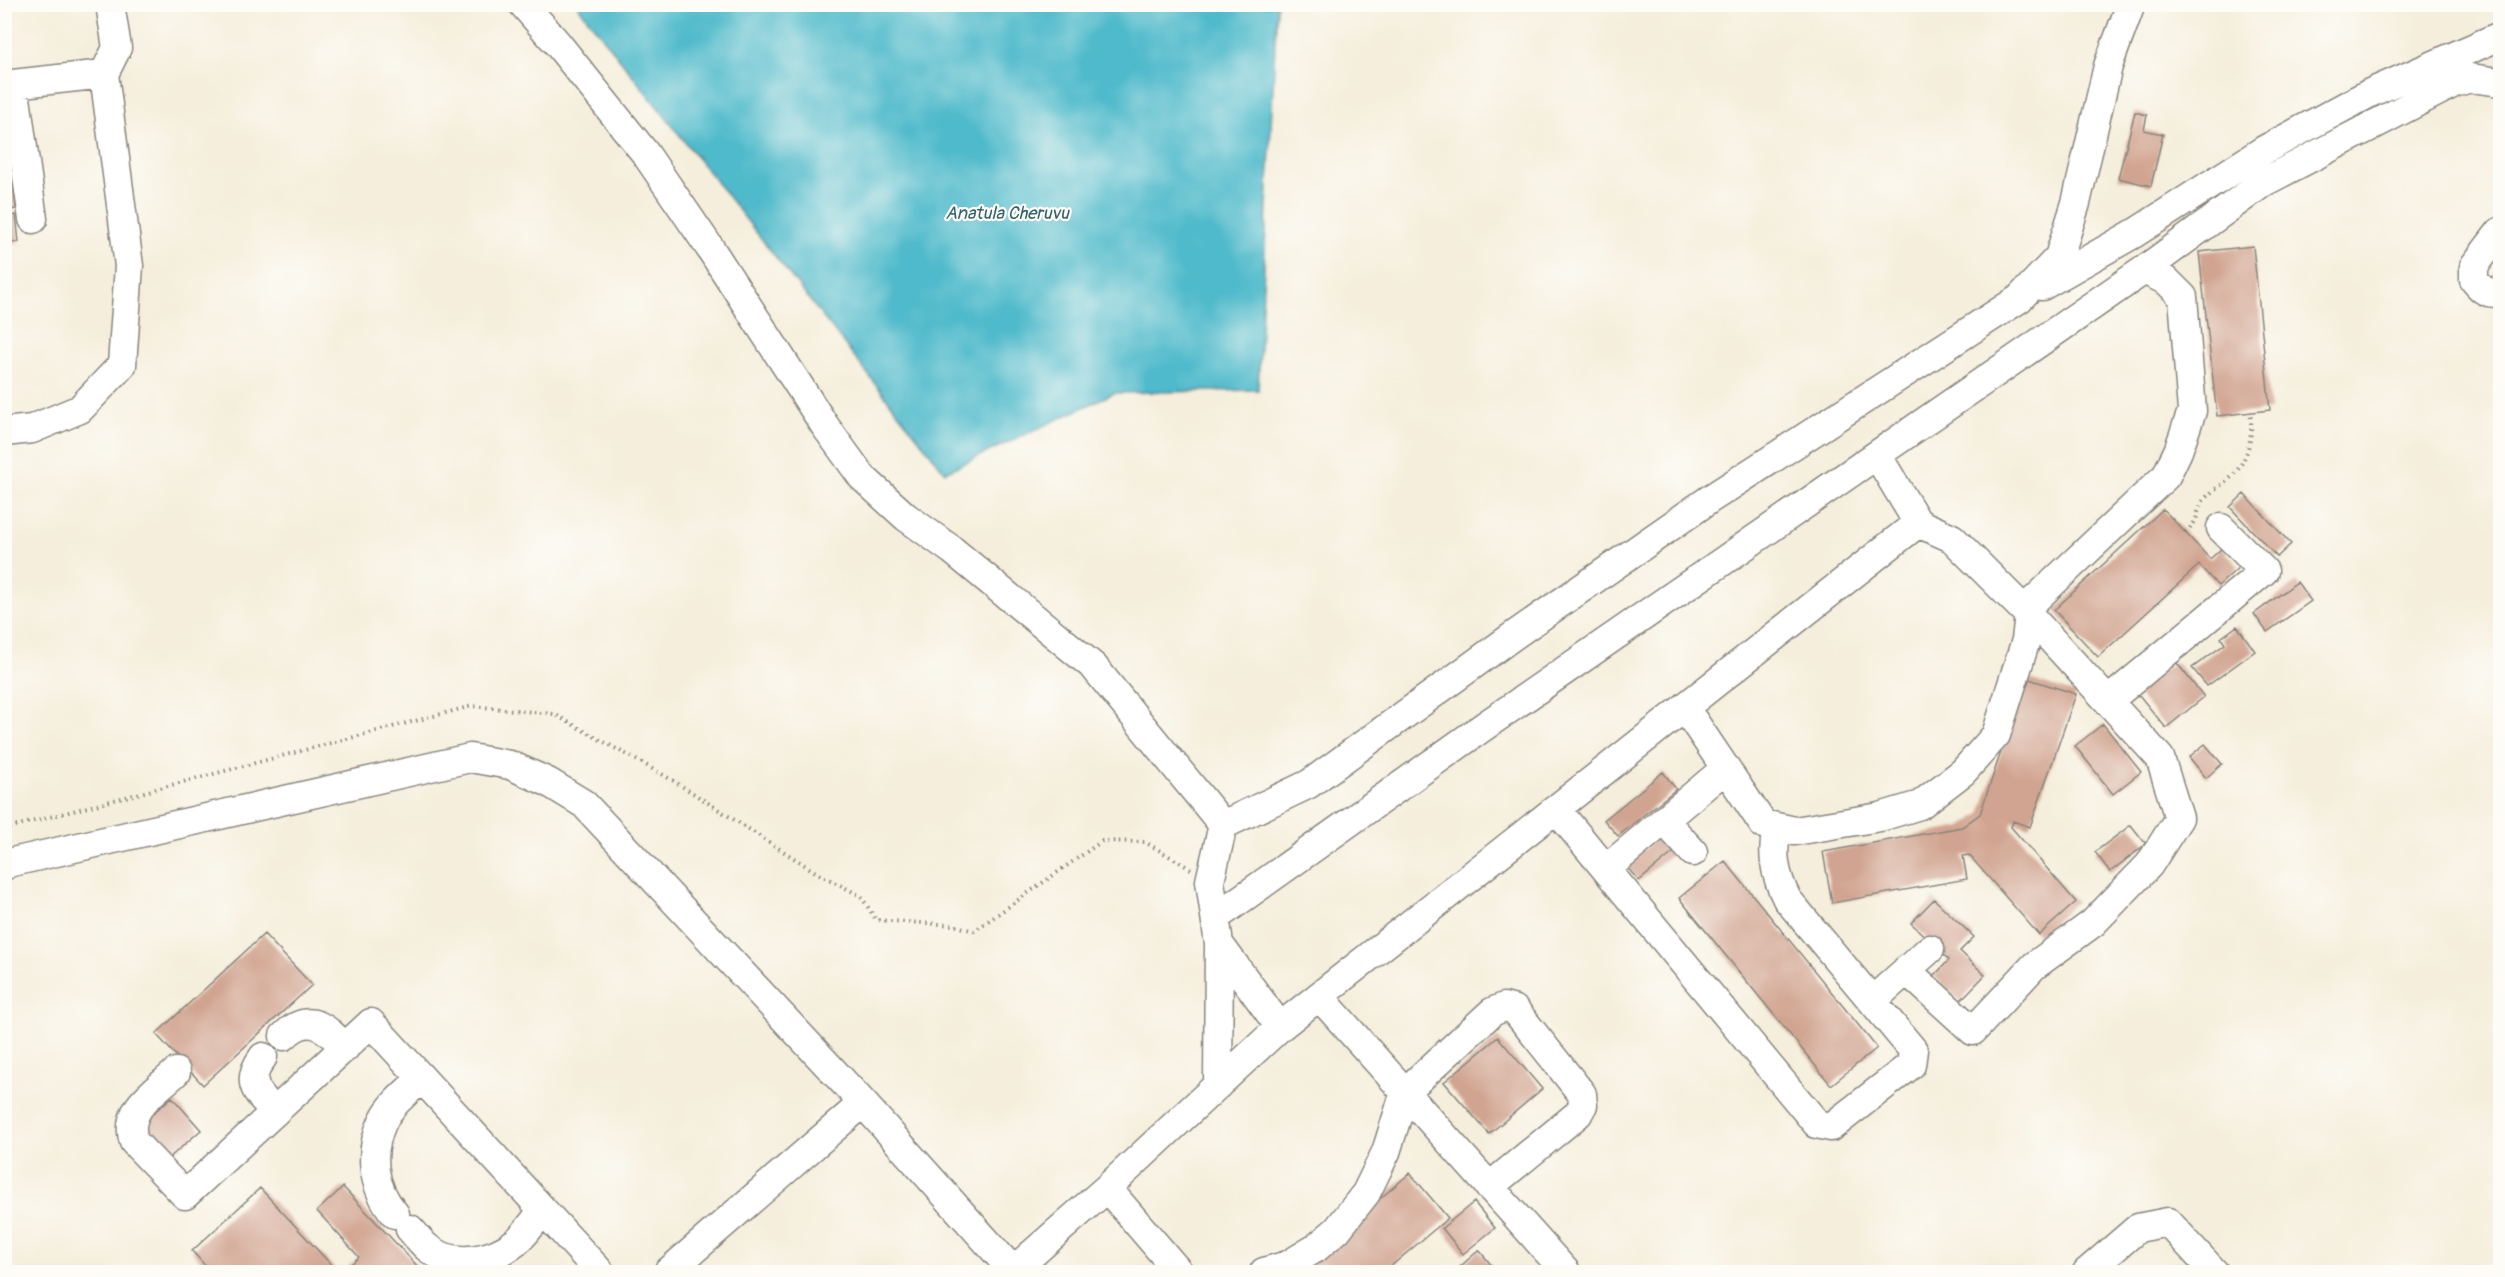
<svg xmlns="http://www.w3.org/2000/svg" width="2505" height="1277" viewBox="0 0 2505 1277" font-family="Pangolin,sans-serif">
<style>
.water{fill:#4fbacb;stroke:#366b74;stroke-width:1.5}
.building{fill:#d1a491}
.lines{fill:none;stroke-linecap:round;stroke-linejoin:round}
.minor-casing{stroke:#88857c;stroke-width:31}
.path{stroke:#88857c;stroke-width:4;stroke-dasharray:1.5 4.5;stroke-linecap:butt}
.minor{stroke:#fff;stroke-width:28}
.labels{text-anchor:middle;dominant-baseline:central;stroke-width:4.5;stroke-linejoin:round;paint-order:stroke}
.water-label{font-size:18px;font-style:italic;fill:#33636b;stroke:#fdfcf7}
</style>
<rect width="100%" height="100%" fill="#fdfcf7"/>
<filter id="ink" filterUnits="userSpaceOnUse"><feTurbulence type="fractalNoise" baseFrequency=".0167" numOctaves="2"/><feDisplacementMap in="SourceGraphic" scale="12" xChannelSelector="R" yChannelSelector="G"/><feConvolveMatrix kernelMatrix="1 2 1 2 8 2 1 2 1" color-interpolation-filters="sRGB"/></filter>
<filter id="wash" filterUnits="userSpaceOnUse"><feTurbulence type="fractalNoise" baseFrequency=".008" numOctaves="4" result="noise"/><feDisplacementMap in="SourceGraphic" scale="24" xChannelSelector="R" yChannelSelector="G"/><feGaussianBlur stdDeviation="1.35" result="paint"/><feColorMatrix in="noise" values="0 0 0 0 0 0 0 0 0 0 0 0 0 0 0 0 0 1.4 0 .05"/><feComposite in="paint" operator="in"/></filter>
<g filter="url(#wash)">
<rect width="100%" height="100%" fill="#f5eedc"/>
<path class="water" d="M577,5H1277L1258,390L1114,393L945,472Z"/>
<g id="blocks">
<path class="building" d="M2135,112L2147,115L2144,130L2163,134L2151,186L2118,178Z
M4,145L10,178L4,179Z
M13,184L16,209L4,211V185Z
M16,215L19,242L6,243L4,216Z
M2253,246L2270,410L2217,416L2199,252Z
M2244,494L2291,544L2277,557L2230,507Z
M2163,509L2210,559L2222,548L2239,567L2218,586L2199,565L2098,657L2054,610Z
M2297,582L2311,601L2267,632L2254,614Z
M2237,626L2255,651L2207,686L2192,668L2225,644L2221,638Z
M2176,662L2204,697L2166,728L2134,689Z
M2026,678L2076,694L2030,827L2013,821L2011,827L2076,902L2039,935L1969,855L1963,856L1967,879L1832,903L1823,852L1962,827L1980,814Z
M2103,724L2141,772L2113,794L2075,746Z
M2205,744L2222,764L2206,778L2189,757Z
M1663,772L1676,789L1618,836L1604,820Z
M2131,825L2146,844L2110,872L2095,852Z
M1661,835L1674,852L1639,881L1625,865Z
M1725,861L1877,1048L1831,1085L1679,898Z
M1934,899L1974,937L1960,951L1985,975L1960,1001L1934,976L1949,960L1911,923Z
M264,934L312,985L203,1085L156,1034Z
M1498,1037L1542,1089L1489,1134L1444,1082Z
M172,1097L201,1130L168,1159L139,1125Z
M1410,1173L1448,1218L1384,1272H1294Z
M343,1187L423,1272H373L369,1268L365,1272H342L359,1257L317,1211Z
M260,1188L338,1272H211L192,1251Z
M1474,1202L1495,1228L1463,1254L1442,1228Z
M1479,1250L1497,1272H1454Z"/>
</g>
</g>
<g filter="url(#ink)">
<use href="#blocks" fill-opacity="0" stroke="#88857c" stroke-width="1.5"/>
<g class="lines">
<g class="minor-casing">
<path id="minor" d="M523,4L557,43L645,153L710,248L825,426L862,477L906,517L952,550L1094,667L1223,825L1210,881L1219,944L1280,1027
M14,84L33,219
M4,85L104,74
M2500,232L2474,266V280C2481,289 2488,296 2500,291
M2042,286L2135,233L2264,150L2370,93L2500,36
M4,432L32,429L80,409L122,365L129,266L104,74L117,48L110,4
M1877,455L1918,523L1952,538L2029,615L2160,758L2179,818L2149,865L2093,923L2034,966L1973,1031L1906,970
M2024,610L2166,476L2178,451L2192,411L2183,297L2167,281L2144,270
M2108,701L2264,571L2221,528
M1685,708L1763,824L1795,831L1880,817L1920,805L1963,772L1996,735L2026,640L2029,615
M1556,809L1817,1124L1831,1127L1911,1065L1913,1050L1787,899C1775,875 1771,855 1777,828
M1664,820L1693,852
M1223,825L1309,784L1513,636L1710,499L2019,299L2059,257L2076,203L2108,66L2131,4
M4,866L8,863L470,758L510,765L548,782L584,804L863,1103L1014,1272
M1606,869L1726,768
M1216,917L1486,725L2144,270L2264,182L2454,83L2471,78L2500,82
M1319,996L1566,1272
M1872,1001L1930,949
M284,1036C309,1011 326,1027 345,1048
M263,1057C244,1083 257,1092 275,1112
M176,1072C155,1092 123,1109 134,1142L185,1195L371,1023L600,1272
M1218,1085L1219,944
M1107,1188L1179,1272
M395,1214C372,1187 368,1153 383,1121C391,1104 408,1091 421,1079
M410,1229C416,1235 422,1244 429,1249C455,1268 492,1261 516,1242C526,1234 535,1220 543,1210
M1013,1271L1107,1188L1280,1027L1918,523
M668,1272L863,1103
M1264,1272L1288,1265L1316,1248L1337,1230L1366,1193L1386,1152L1405,1092L1492,1012L1504,1007L1515,1010L1582,1094L1583,1105L1578,1114L1489,1187
M2087,1272L2138,1228L2168,1222L2214,1272"/>
</g>
<path class="path" d="M2185,532C2201,520 2194,515 2203,501C2209,493 2220,486 2228,480C2248,463 2254,436 2250,412
M4,829L472,706L554,714L674,781L817,873L861,896L876,920L954,925L974,931L1102,841L1145,842L1191,869"/>
<use href="#minor" class="minor"/>
</g>
</g>
<g class="labels">
<g class="water-label">
<text x="1007" y="213">Anatula Cheruvu</text>
</g>
</g>
<rect width="2505" height="1277" fill="none" stroke="#fdfcf7" stroke-width="24"/>
</svg>
